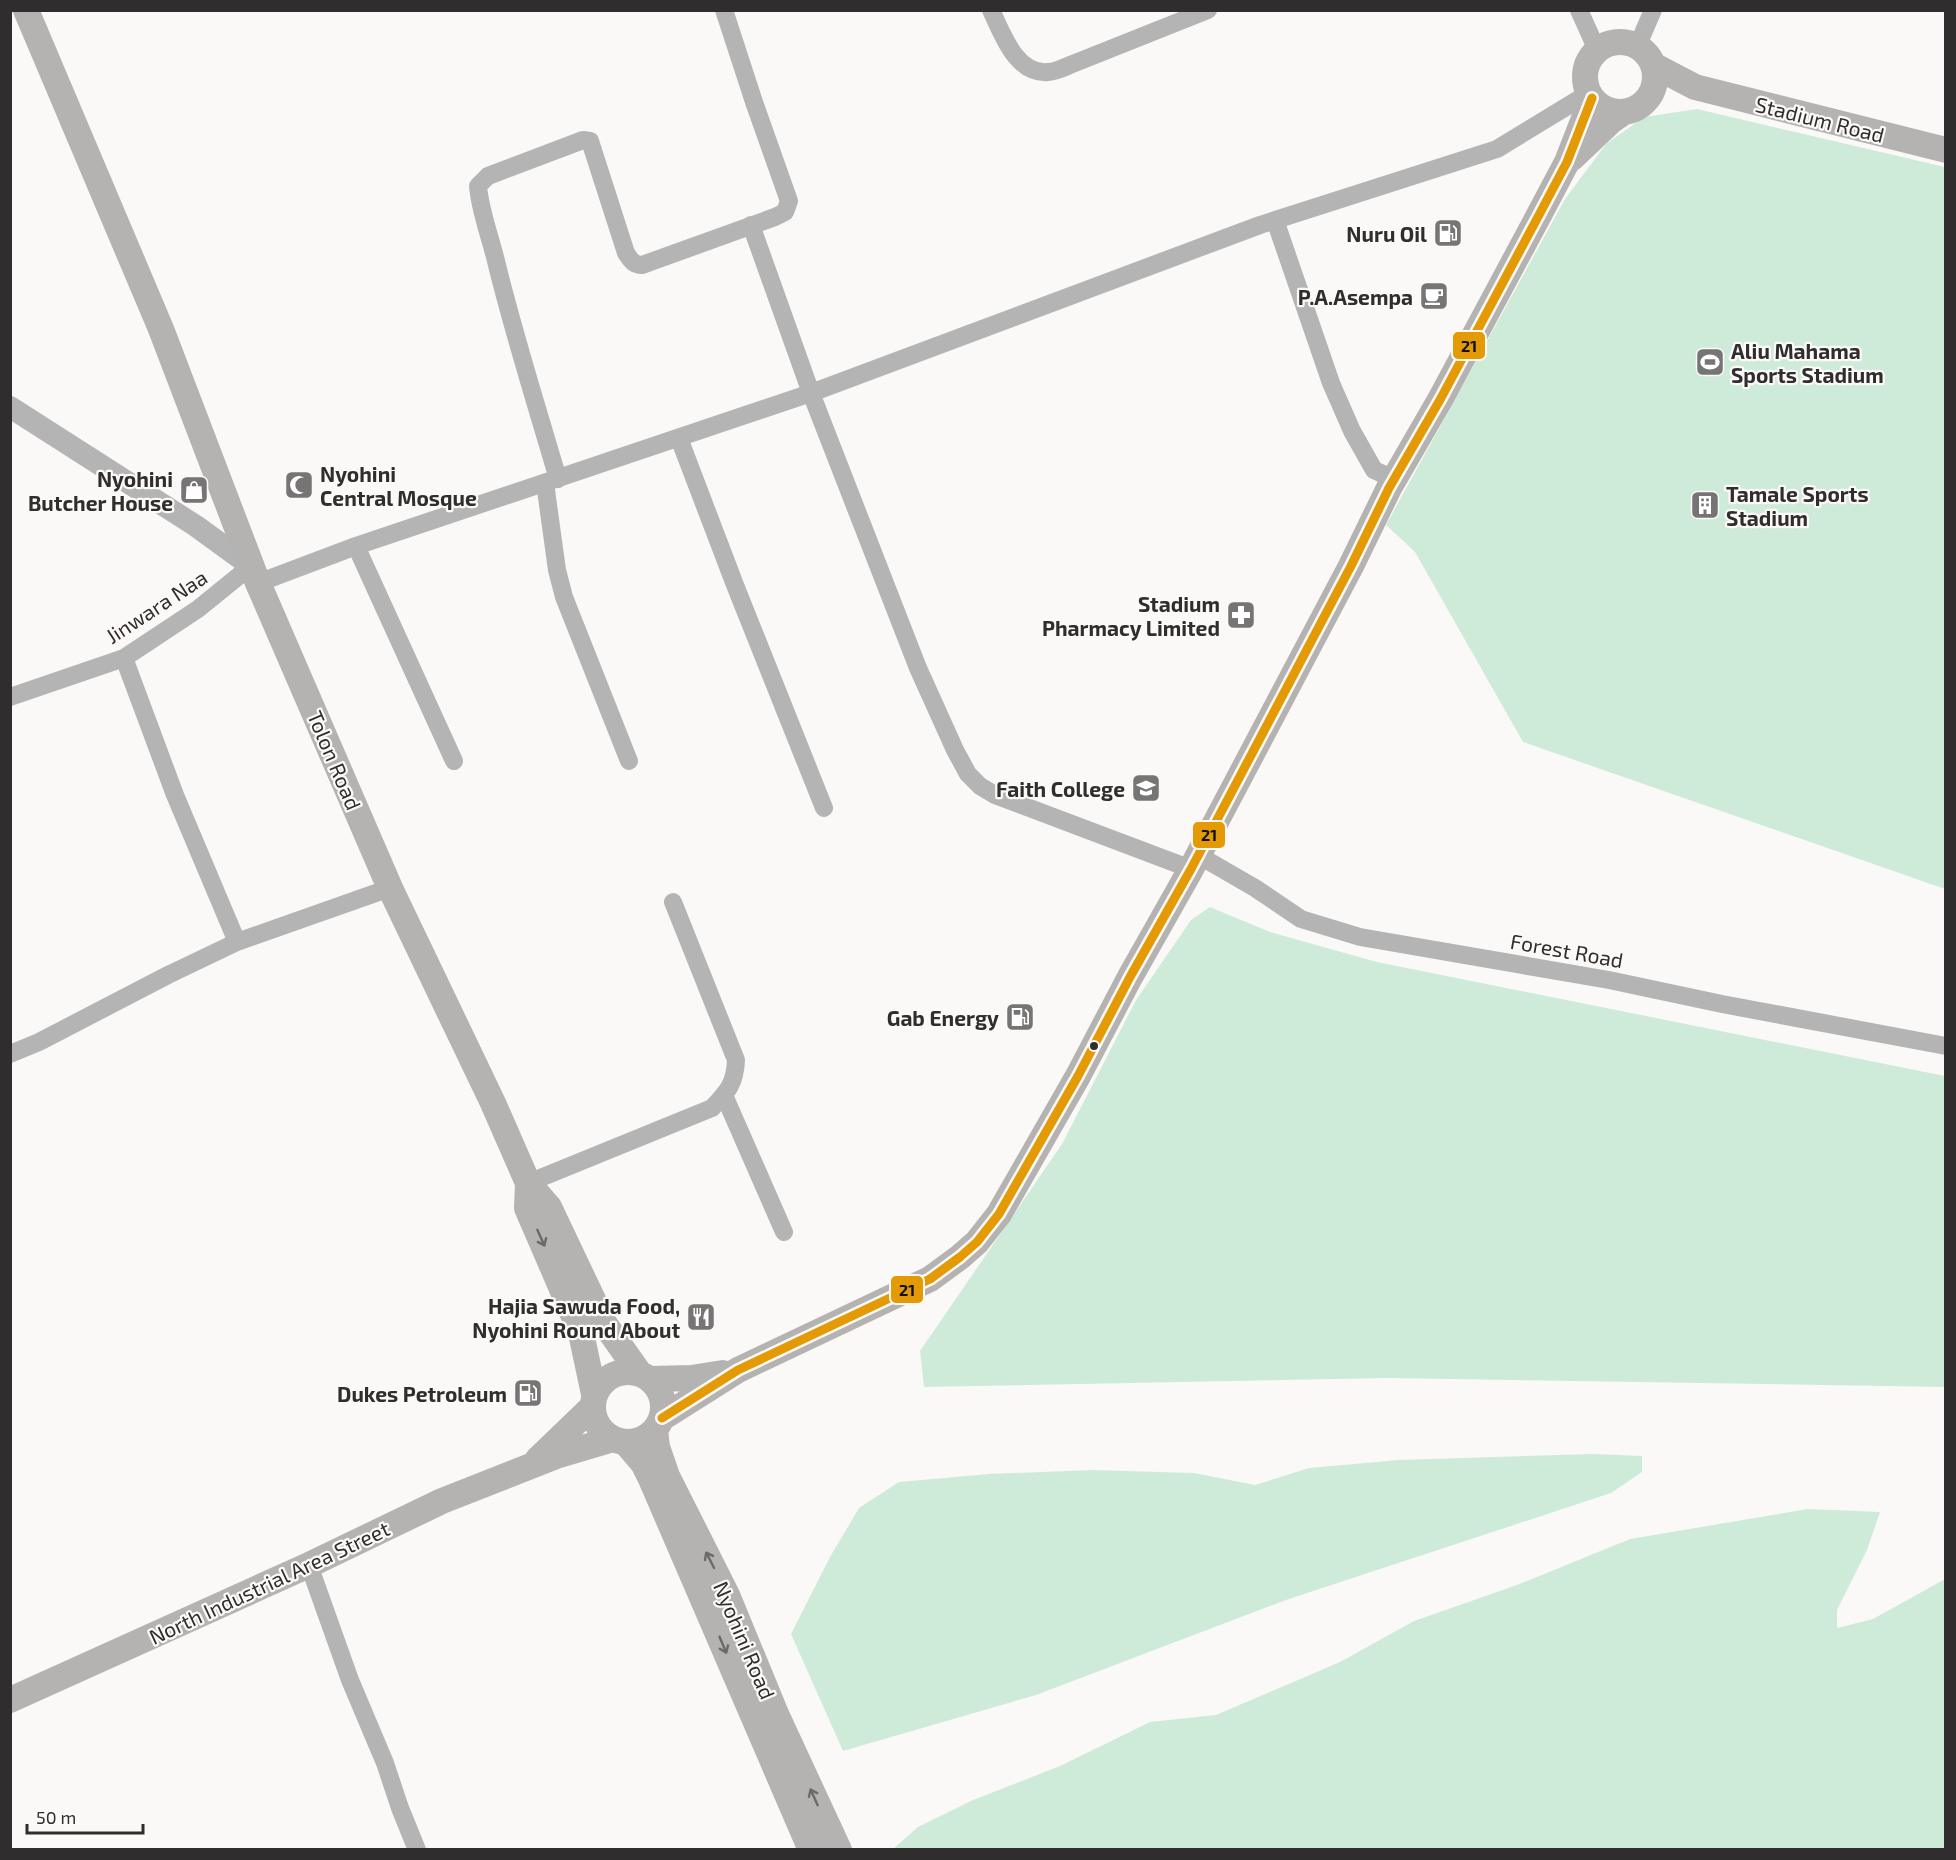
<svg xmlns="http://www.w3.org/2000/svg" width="1956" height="1860" viewBox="0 0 1956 1860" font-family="'Exo 2',sans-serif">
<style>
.green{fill:#ceebd9}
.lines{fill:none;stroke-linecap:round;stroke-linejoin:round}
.minor{stroke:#b4b4b4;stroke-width:18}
.tertiary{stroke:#b4b4b4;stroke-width:22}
.secondary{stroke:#b4b3b2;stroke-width:26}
.bus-1-casing{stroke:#fcf9f7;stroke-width:14}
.bus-1{stroke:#e39a04;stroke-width:9}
.oneway{stroke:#6b6969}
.bus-dot{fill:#2f2d2d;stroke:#fcf9f7;stroke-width:2}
.labels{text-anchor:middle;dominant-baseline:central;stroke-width:4.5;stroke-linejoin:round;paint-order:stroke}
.street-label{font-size:21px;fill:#2f2d2d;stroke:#fcf9f7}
.poi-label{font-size:21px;font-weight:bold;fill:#2f2d2d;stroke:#fcf9f7;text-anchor:end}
.line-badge{stroke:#fcf9f7;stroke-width:2}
.pale-badge-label{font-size:16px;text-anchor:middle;font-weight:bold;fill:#111}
</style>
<rect width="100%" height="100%" fill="#fbf9f8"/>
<path class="green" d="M1697,109L1945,167V889L1523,742L1415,552L1386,525L1565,199L1606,144L1644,117Z
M1210,907L1270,932L1377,962L1945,1076V1387L1387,1378L924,1387L920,1351L1062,1144L1136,1000L1191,920Z
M1591,1454L1642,1456V1472L1611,1493L1286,1600L1036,1695L843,1751L791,1634L830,1557L859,1508L899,1482L989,1474L1092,1470L1194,1473L1255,1485L1309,1468L1399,1460Z
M1808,1509L1880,1512L1867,1550L1837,1610V1628L1873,1619L1945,1579V1849H893L918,1827L973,1800L1060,1766L1150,1722L1216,1715L1340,1662L1414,1621L1517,1585L1630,1539Z"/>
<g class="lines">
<path class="minor" d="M991,10C1002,33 1016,75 1048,72C1055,72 1063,68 1070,65L1208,10
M1579,10L1597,50
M1637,47L1653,10
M1275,220L1331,383L1352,431L1374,470L1394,479
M751,225L811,393L918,668L955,750L968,774L980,786L995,795L1191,869
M679,438L735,585L824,808
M558,479C537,407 514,335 496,261C490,236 480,211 478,186L488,176L583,140L590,141L626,253C631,260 633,265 642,265L775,217L785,212L789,201L754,102L724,10
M545,483L557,570L564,597L629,761
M356,546L454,761
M258,583L356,546L811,393L1260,225L1497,149L1589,93
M124,658L175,795L237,942
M10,697L124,658L198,609L251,566
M1198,855L1255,888L1301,919L1360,937L1609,980L1722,1004L1946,1046
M10,1054L39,1042L168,975L237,942L390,888
M724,1095L784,1232
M528,1183L712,1108C728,1091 735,1084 736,1060L673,902
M309,1565L350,1680L385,1763L400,1808L417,1850"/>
<path class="tertiary" d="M10,407L196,526L251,566"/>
<path class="secondary" d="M26,10L161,329L258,583L390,888L493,1103L528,1183L549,1207L604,1323L640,1374
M1585 77a35 35 0 1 1 70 0a35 35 0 1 1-70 0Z
M1653,65L1695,87L1946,150
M1572,158L1611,121L1624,112
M528,1183L527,1208L581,1333L594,1394
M593 1407a35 35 0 1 1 70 0a35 35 0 1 1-70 0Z
M650,1379L691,1378L723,1373
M662,1418L738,1370L930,1279L960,1257L977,1242L999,1214L1078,1076L1130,977L1191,869L1351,566L1389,488L1441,398L1539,215L1567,162L1592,98
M655,1430L657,1447L667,1476L727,1595L776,1714L839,1850
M625,1442L643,1463L651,1479L811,1850
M538,1459L592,1407
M10,1700L309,1565L442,1501L559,1455L613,1439"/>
<g class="bus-1-casing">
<path id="bus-1" d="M662,1418L738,1370L930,1279L960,1257L977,1242L999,1214L1078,1076L1130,977L1191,869L1351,566L1389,488L1441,398L1539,215L1567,162L1592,98"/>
</g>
<use href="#bus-1" class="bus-1"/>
</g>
<defs><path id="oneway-shaft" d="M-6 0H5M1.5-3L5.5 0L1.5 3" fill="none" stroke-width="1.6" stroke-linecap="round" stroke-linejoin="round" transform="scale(1.5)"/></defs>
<g class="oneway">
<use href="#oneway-shaft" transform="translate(541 1238) rotate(66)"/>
<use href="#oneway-shaft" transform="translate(710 1560) rotate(-117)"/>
<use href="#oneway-shaft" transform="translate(723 1645) rotate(67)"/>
<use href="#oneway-shaft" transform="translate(814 1797) rotate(-114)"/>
</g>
<defs>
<g id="fuel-square" transform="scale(1.5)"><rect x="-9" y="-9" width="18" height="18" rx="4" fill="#767474" stroke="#fcf9f7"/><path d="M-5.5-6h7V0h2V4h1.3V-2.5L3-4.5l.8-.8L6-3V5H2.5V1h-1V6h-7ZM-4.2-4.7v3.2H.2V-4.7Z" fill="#fff"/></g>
<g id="cafe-square" transform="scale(1.5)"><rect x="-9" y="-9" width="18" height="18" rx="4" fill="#767474" stroke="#fcf9f7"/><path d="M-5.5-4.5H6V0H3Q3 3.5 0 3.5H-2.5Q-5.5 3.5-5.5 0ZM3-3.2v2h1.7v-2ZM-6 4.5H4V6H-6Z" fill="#fff"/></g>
<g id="stadium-square" transform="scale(1.5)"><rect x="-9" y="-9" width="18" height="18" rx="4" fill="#767474" stroke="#fcf9f7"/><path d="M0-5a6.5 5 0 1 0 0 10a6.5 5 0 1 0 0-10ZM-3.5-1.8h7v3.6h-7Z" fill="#fff"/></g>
<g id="mosque-square" transform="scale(1.5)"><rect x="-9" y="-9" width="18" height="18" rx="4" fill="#767474" stroke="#fcf9f7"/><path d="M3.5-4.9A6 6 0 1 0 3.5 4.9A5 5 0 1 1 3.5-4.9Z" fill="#fff"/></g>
<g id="shop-square" transform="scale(1.5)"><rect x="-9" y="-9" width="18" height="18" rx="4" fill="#767474" stroke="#fcf9f7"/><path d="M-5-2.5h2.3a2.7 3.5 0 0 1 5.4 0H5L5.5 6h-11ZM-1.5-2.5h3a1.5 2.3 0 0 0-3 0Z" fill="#fff"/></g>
<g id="building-square" transform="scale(1.5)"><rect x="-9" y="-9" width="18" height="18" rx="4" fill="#767474" stroke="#fcf9f7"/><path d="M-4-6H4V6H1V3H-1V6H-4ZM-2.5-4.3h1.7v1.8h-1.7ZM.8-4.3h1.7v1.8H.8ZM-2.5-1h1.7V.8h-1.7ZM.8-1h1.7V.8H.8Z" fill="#fff"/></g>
<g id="pharmacy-square" transform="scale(1.5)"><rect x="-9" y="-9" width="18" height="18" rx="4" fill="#767474" stroke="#fcf9f7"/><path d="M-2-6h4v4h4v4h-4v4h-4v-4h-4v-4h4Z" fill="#fff"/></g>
<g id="school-square" transform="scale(1.5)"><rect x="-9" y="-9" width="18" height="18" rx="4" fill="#767474" stroke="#fcf9f7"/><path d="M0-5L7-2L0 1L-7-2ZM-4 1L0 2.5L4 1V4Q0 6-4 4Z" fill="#fff"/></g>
<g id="restaurant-square" transform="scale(1.5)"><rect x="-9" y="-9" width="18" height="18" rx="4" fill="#767474" stroke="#fcf9f7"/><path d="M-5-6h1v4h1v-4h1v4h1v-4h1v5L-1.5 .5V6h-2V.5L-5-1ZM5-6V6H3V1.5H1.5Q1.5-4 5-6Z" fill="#fff"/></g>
</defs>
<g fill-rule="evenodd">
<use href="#fuel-square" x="1448" y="233"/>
<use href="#cafe-square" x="1434" y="296"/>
<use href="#stadium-square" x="1710" y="362"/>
<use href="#mosque-square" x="299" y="485"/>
<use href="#shop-square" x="194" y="490"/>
<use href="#building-square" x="1705" y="505"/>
<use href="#pharmacy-square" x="1241" y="615"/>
<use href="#school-square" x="1146" y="788"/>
<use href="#fuel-square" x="1020" y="1017"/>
<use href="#restaurant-square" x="701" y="1317"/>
<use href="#fuel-square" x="528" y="1393"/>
</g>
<circle class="bus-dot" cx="1094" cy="1046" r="5"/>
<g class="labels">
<g class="street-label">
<text transform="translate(1820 119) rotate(14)">Stadium Road</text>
<text transform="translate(156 606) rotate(-33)">Jinwara Naa</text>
<text transform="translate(335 760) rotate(67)">Tolon Road</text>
<text transform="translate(1567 950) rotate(10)">Forest Road</text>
<text transform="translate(269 1582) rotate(-25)">North Industrial Area Street</text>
<text transform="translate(745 1640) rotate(67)">Nyohini Road</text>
</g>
<g class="poi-label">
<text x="1427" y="233">Nuru Oil</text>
<text x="1413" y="296">P.A.Asempa</text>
<text x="1731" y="350" text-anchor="start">Aliu Mahama<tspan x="1731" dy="24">Sports Stadium</tspan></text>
<text x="320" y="473" text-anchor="start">Nyohini<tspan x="320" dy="24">Central Mosque</tspan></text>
<text x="173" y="478">Nyohini<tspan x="173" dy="24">Butcher House</tspan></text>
<text x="1726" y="493" text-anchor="start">Tamale Sports<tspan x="1726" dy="24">Stadium</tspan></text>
<text x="1220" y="603">Stadium<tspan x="1220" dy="24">Pharmacy Limited</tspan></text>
<text x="1125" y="788">Faith College</text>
<text x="999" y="1017">Gab Energy</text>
<text x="680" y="1305">Hajia Sawuda Food,<tspan x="680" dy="24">Nyohini Round About</tspan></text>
<text x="507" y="1393">Dukes Petroleum</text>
</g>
</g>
<g class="line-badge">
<rect x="1452" y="331" width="34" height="29" rx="6" fill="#e39a04"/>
<rect x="1192" y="821" width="34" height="28" rx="6" fill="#e39a04"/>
<rect x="890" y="1275" width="34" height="29" rx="6" fill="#e39a04"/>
</g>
<g class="pale-badge-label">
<text x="1469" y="352">21</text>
<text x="1209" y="841">21</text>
<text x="907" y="1296">21</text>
</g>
<rect width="1956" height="1860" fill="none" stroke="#2f2d2d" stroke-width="24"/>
<path d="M27 1824v9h116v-9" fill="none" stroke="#2f2d2d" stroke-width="3"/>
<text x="36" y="1824" font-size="18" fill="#2f2d2d" stroke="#fcf9f7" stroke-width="4.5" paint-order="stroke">50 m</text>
</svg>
